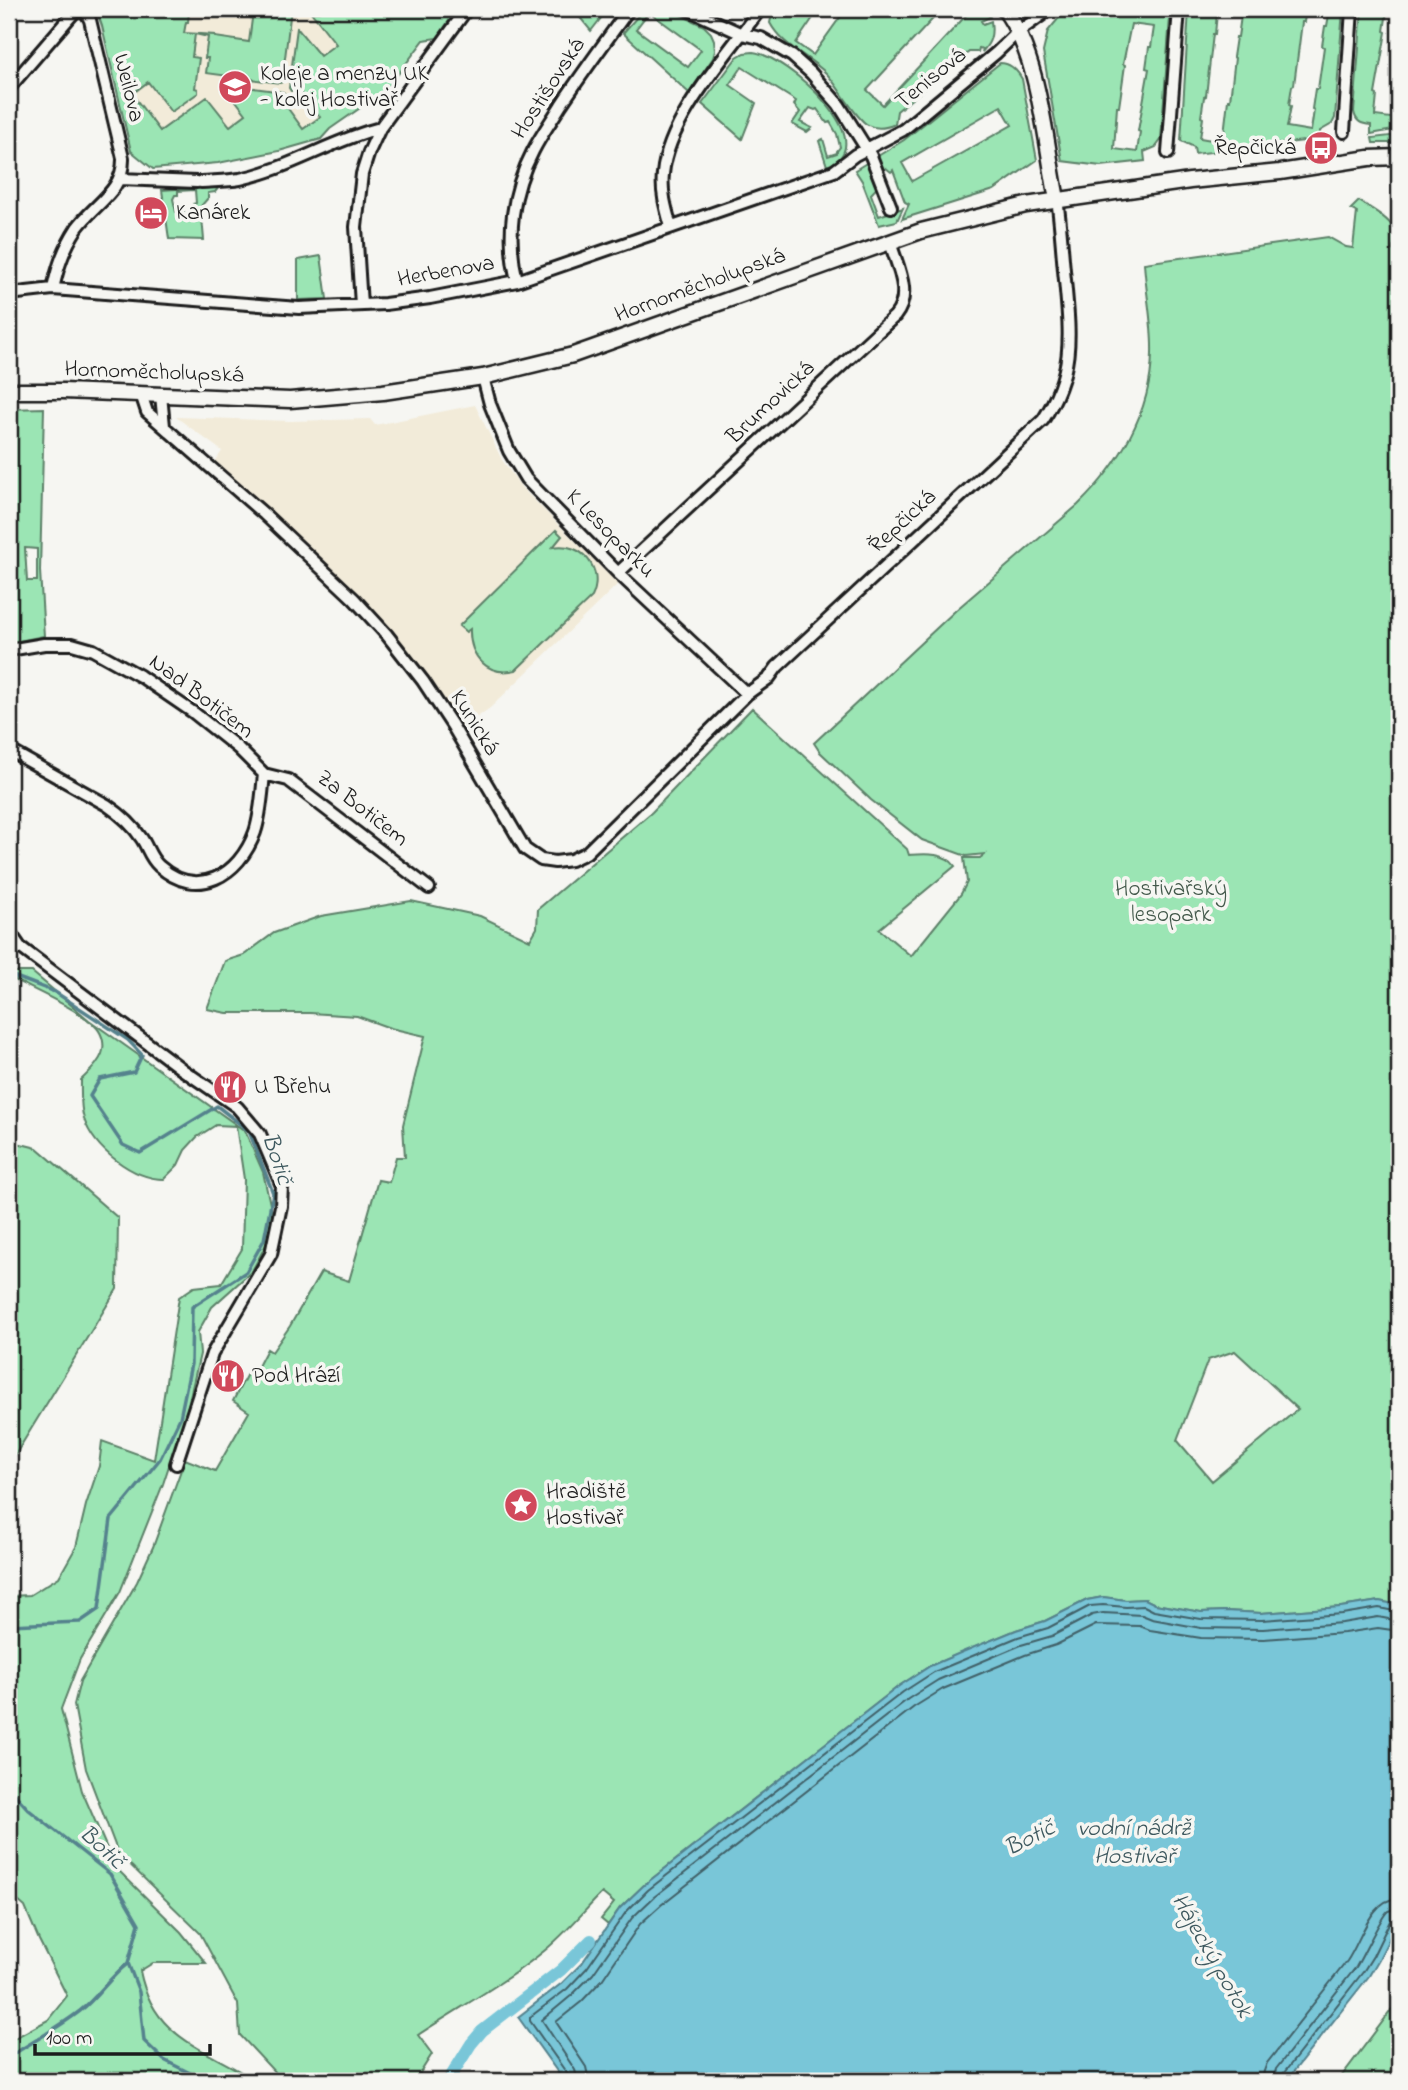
<svg xmlns="http://www.w3.org/2000/svg" width="1408" height="2090" viewBox="0 0 1408 2090" font-family="'Indie Flower',sans-serif">
<style>
.built{fill:#f2ebd9}
.green{fill:#9be5b4;stroke:#5c8068;stroke-width:2;fill-rule:evenodd}
.water{fill:#79c6d8;stroke:#54828d;stroke-width:2}
.lines{fill:none;stroke-linecap:round;stroke-linejoin:round}
.shore{stroke:#416067;stroke-width:2}
.stream{stroke:#54828d;stroke-width:3.5}
.canal{stroke:#79c6d8;stroke-width:12}
.minor-casing{stroke:#1c1c1c;stroke-width:16}
.tertiary-casing{stroke:#1c1c1c;stroke-width:19}
.minor{stroke:#f6f6f2;stroke-width:10}
.tertiary{stroke:#f6f6f2;stroke-width:14}
.labels{text-anchor:middle;dominant-baseline:central;stroke-width:7;stroke-linejoin:round;paint-order:stroke}
.poi-label{font-size:23px;fill:#1c1c1c;stroke:#f6f6f2;text-anchor:start}
.street-label{font-size:23px;fill:#1c1c1c;stroke:#f6f6f2}
.park-label{font-size:23px;fill:#42584a;stroke:#f6f6f2}
.water-label{font-size:24px;font-style:italic;fill:#3d585e;stroke:#f6f6f2}
</style>
<rect width="100%" height="100%" fill="#f6f6f2"/>
<filter id="ink" filterUnits="userSpaceOnUse"><feTurbulence type="fractalNoise" baseFrequency=".0143" numOctaves="2"/><feDisplacementMap in="SourceGraphic" scale="14" xChannelSelector="R" yChannelSelector="G"/><feConvolveMatrix kernelMatrix="1 2 1 2 8 2 1 2 1" color-interpolation-filters="sRGB"/></filter>
<g filter="url(#ink)">
<path class="built" d="M96,9H454L317,129L169,152L110,63L102,26Z
M475,405L502,460L522,488L618,584L490,708L462,728L392,631L339,575L282,521L215,462L222,451L176,417L290,421L370,419L375,425Z"/>
<path class="green" d="M96,9H192L191,11L189,12L188,22H186L184,33L215,35V37L249,42L252,19L251,18L252,9H291L282,82L280,83L206,73L208,58H205L208,37L195,34L192,57L199,58L195,88L198,89V93L171,112L148,82L132,94L160,131L207,97L230,126L246,114L224,85L225,84L283,92L286,95L281,99L303,129L320,117L297,87L291,91L289,88L297,28L320,56L336,44L311,12H320L324,9H428L435,16L443,9H457L437,38L424,40L386,90L330,129L321,139L279,151L218,163L153,169L131,151L102,26Z
M573,9H608L591,31Z
M644,9H668L704,26L711,33L714,40L715,51L713,58L689,93L623,33ZM649,12L701,50L688,67L636,29Z
M773,9H819L796,43L813,55L846,9H942L867,90L883,105L972,9H985L990,17L981,21L983,24L991,21C993,35 991,42 982,52L983,49L979,48L978,52H969L897,111L895,124C886,128 877,130 868,125C857,120 838,86 827,74C809,56 782,46 770,23Z
M1071,9H1168L1170,17L1161,140L1156,147L1144,152L1145,161L1101,166L1062,161L1043,52L1048,31L1058,19ZM1131,24L1154,27L1151,47H1149L1146,68L1149,69L1138,131L1140,132L1137,152L1114,149L1117,107H1119L1125,65L1123,64Z
M1189,9H1306L1304,22H1302L1294,85L1292,86L1289,105L1291,106L1287,127L1311,131L1314,110L1312,109L1315,89H1318L1324,47L1322,46L1325,26H1327L1330,9H1343L1335,118L1332,124L1320,131V139L1195,154L1194,147L1181,141ZM1217,13L1241,16L1238,37H1236L1233,57L1235,58L1230,100H1228L1223,142L1200,138L1203,118L1201,117L1204,97L1206,96L1213,34H1215Z
M1362,9H1390L1387,11L1384,31L1386,32L1375,94L1377,95L1375,116L1398,119L1399,110V129L1371,134V125C1361,124 1356,122 1354,112Z
M753,52C787,56 886,144 827,166L819,141L823,139L828,156L837,153V151L840,147L837,134L830,122L827,123L817,109L815,110L810,108L800,122L812,128L807,132L792,124L800,112L794,105L796,101L742,67L730,85L756,103L742,139L702,104L737,57L744,53Z
M1000,63C1010,63 1017,70 1022,79L1037,160L994,190L902,219L909,204L905,202L893,170L891,172L886,168L882,173L885,179L871,194L879,216L903,208L897,221L879,225L862,181L855,170L904,140ZM1001,106L1012,125L912,181L902,163Z
M1399,135V143H1373L1372,138Z
M220,186L215,192L208,193V198L201,206L204,240L169,239L162,190ZM195,190L196,203L193,204V217L184,218V212H176L173,199L175,195H178V191Z
M1359,201C1374,210 1388,218 1398,233L1392,250L1399,252V1605L1379,1601L1341,1607L1261,1613L1226,1611L1201,1612L1155,1604L1145,1599L1126,1600L1103,1597L1087,1600L1045,1621L1016,1630L930,1666L899,1686L644,1885L620,1908L608,1925L601,1919L614,1903L602,1893C583,1912 565,1934 544,1951C505,1983 460,2007 418,2035L432,2054L415,2081H288L279,2077L240,2035L238,2004L200,1933L118,1853L86,1769L74,1705L80,1681L137,1582L153,1547L185,1459L215,1471L249,1412L233,1401L250,1368L256,1370L267,1349L272,1352L290,1326L321,1272L349,1281L378,1180L389,1182L396,1157H405L403,1125L425,1036L390,1028L357,1016L310,1013H227L207,1009L225,961L244,955L274,933L321,916L411,901L480,916L530,940L537,928L538,909L652,812L752,708L907,849L909,855C925,854 945,852 955,866L879,929L911,956L961,894L967,882L964,858H980L985,854L966,856L922,840L871,800L820,752L814,743L956,610L1078,505C1119,465 1151,413 1152,354C1153,324 1146,294 1144,263L1328,237L1346,247L1353,248L1357,212L1351,209ZM1235,1351L1298,1409L1212,1481L1177,1440L1208,1360Z
M321,256L327,299L298,300V260Z
M44,408L40,571L44,636L9,643V409ZM25,548L37,549V581H27Z
M556,530L562,536L553,547C582,541 605,570 592,597L516,670C487,677 469,656 470,629L466,632L459,626Z
M9,972H32L89,1020L245,1131L263,1172L273,1218L267,1243L252,1271L212,1307L198,1332L200,1354L186,1414L163,1484L120,1592L80,1659L61,1709L82,1791L115,1867L181,1932L206,1963H153L140,1971C154,2040 204,2047 256,2081H9V2041L48,2020L67,1996L39,1940L25,1907L9,1893V1596L30,1595L59,1577L76,1547L86,1505L99,1466L102,1441L154,1460L179,1297L194,1287L221,1284L242,1249L244,1179L236,1126L216,1125L197,1137L185,1150L178,1165L164,1179C133,1179 94,1149 84,1119C80,1107 81,1093 81,1080C88,1073 98,1065 102,1054C105,1046 103,1035 97,1028C82,1011 36,991 15,980L9,983Z
M9,1141L37,1148L118,1218L117,1289L9,1465Z
M1399,2000V2081H1338Z"/>
<path class="water" d="M1103,1597L1126,1600L1145,1599L1155,1604L1201,1612L1226,1611L1261,1613L1341,1607L1379,1601L1399,1605V1919L1379,1959L1369,1976L1286,2081H564L518,2017L562,1983L582,1963L620,1908L644,1885L899,1686L930,1666L960,1653L1016,1630L1045,1621L1087,1600Z"/>
<g class="lines">
<path class="shore" d="M569,2081L568,2075L530,2021V2017L567,1989L587,1968L626,1912L648,1890L903,1692L934,1672L1018,1637L1048,1628L1090,1606L1103,1605L1126,1607L1144,1606L1154,1611L1201,1619L1262,1620L1342,1614L1379,1608L1399,1612
M578,2081L575,2070L542,2020L572,1995L593,1974L632,1918L654,1897L908,1699L938,1680L1021,1645L1052,1636L1092,1615L1103,1613L1142,1615L1152,1619L1201,1628L1263,1629L1342,1623L1378,1617L1399,1621
M589,2081L586,2067L556,2022L581,2002L602,1980L640,1924L661,1905L914,1707L943,1689L1025,1655L1056,1645L1096,1625L1140,1626L1150,1630L1201,1638L1264,1639L1344,1633L1378,1628L1399,1631
M1262,2081L1264,2071L1267,2063L1347,1961C1362,1939 1370,1899 1399,1898
M1273,2081L1276,2069L1356,1967C1363,1956 1381,1916 1388,1911C1393,1909 1394,1909 1399,1909
M1281,2081L1283,2074L1363,1972L1373,1956L1390,1921L1399,1918"/>
<path class="stream" d="M9,976H13L55,992L128,1040L142,1055L134,1072L100,1079L90,1096L123,1145L140,1153L217,1106L249,1131L273,1193L264,1240L246,1272L192,1307L191,1364L180,1418L160,1459L111,1519L99,1609L80,1622L9,1625
M9,1788L29,1810L110,1874L139,1924L128,1963L139,1992L144,2041L164,2060L206,2081
M9,2057C32,2042 58,2028 80,2011C98,1997 109,1978 127,1964"/>
<path class="canal" d="M448,2081L471,2044L482,2031L561,1970L591,1940"/>
<g class="minor-casing">
<path id="minor" d="M687,9L742,34L761,38L792,56L811,73L839,105L871,156L891,207
M9,88L77,9
M1344,132L1352,9
M1168,153L1179,9
M120,179L197,182
M201,182C214,181 227,181 240,179C289,169 332,140 380,128
M671,227C666,209 661,192 663,174C668,118 728,54 760,9
M517,281C506,237 512,191 533,151C541,135 552,120 561,105C583,72 606,41 629,9
M53,289C58,266 64,248 77,228C94,204 124,191 123,158L90,20L84,9
M9,294L53,289L299,308L385,304L430,298L517,281L834,171L855,155L903,130L996,53L1018,32L1050,9
M361,305L356,227L362,174L369,152L380,128L467,9
M483,377L490,404L509,451L526,479L618,573L747,694
M141,394L147,412L264,514L354,599L387,635L423,681L452,725L525,849L541,860L555,862L571,860L586,853L747,694L769,678L777,667L1043,420C1075,371 1070,335 1065,280C1062,253 1061,226 1057,199
M161,395L164,426
M618,573L895,316C913,294 897,266 890,242
M9,650L44,644H72L93,650L140,676L194,713L238,748L264,774L288,780L429,888
M9,750L107,805C120,814 133,825 142,839C148,848 150,858 159,866C197,900 239,876 255,832C261,814 262,793 264,774
M9,931L20,947L183,1070L237,1107L260,1134L282,1186L281,1206L271,1254L212,1354L176,1464"/>
</g>
<g class="tertiary-casing">
<path id="tertiary" d="M1004,9C1040,57 1045,141 1057,199
M9,391H63L290,400L383,392L483,377L573,355L921,231L1026,205L1190,181L1280,172L1369,158L1399,157"/>
</g>
<use href="#minor" class="minor"/>
<use href="#tertiary" class="tertiary"/>
</g>
</g>
<defs>
<g id="university-disc" transform="scale(1.75)"><circle r="9.5" fill="#d1495b" stroke="#f6f6f2"/><path d="M0-5L7-2L0 1L-7-2ZM-4 1L0 2.5L4 1V4Q0 6-4 4Z" fill="#fff"/></g>
<g id="bus-disc" transform="scale(1.75)"><circle r="9.5" fill="#d1495b" stroke="#f6f6f2"/><path d="M-5-6H5V4H4V6H2V4H-2V6H-4V4H-5ZM-3.5-4V0h7V-4ZM-3.5 1.2v1.5H-2V1.2ZM2 1.2v1.5H3.5V1.2Z" fill="#fff"/></g>
<g id="hotel-disc" transform="scale(1.75)"><circle r="9.5" fill="#d1495b" stroke="#f6f6f2"/><path d="M-6-4.5h1.5V1H6V5H4.5V3h-9V5H-6ZM-4 0a1.8 1.8 0 1 1 3.6 0ZM.5 0V-2.5h3Q6-2.5 6 0Z" fill="#fff"/></g>
<g id="restaurant-disc" transform="scale(1.75)"><circle r="9.5" fill="#d1495b" stroke="#f6f6f2"/><path d="M-5-6h1v4h1v-4h1v4h1v-4h1v5L-1.5 .5V6h-2V.5L-5-1ZM5-6V6H3V1.5H1.5Q1.5-4 5-6Z" fill="#fff"/></g>
<g id="sight-disc" transform="scale(1.75)"><circle r="9.5" fill="#d1495b" stroke="#f6f6f2"/><path d="M0-6L1.8-2.2L6-1.7L2.9 1.2L3.7 5.4L0 3.3L-3.7 5.4L-2.9 1.2L-6-1.7L-1.8-2.2Z" fill="#fff"/></g>
</defs>
<g fill-rule="evenodd">
<use href="#university-disc" x="235" y="87"/>
<use href="#bus-disc" x="1321" y="148"/>
<use href="#hotel-disc" x="151" y="213"/>
<use href="#restaurant-disc" x="230" y="1087"/>
<use href="#restaurant-disc" x="228" y="1376"/>
<use href="#sight-disc" x="521" y="1505"/>
</g>
<g class="labels">
<g class="poi-label">
<text x="260" y="74">Koleje a menzy UK<tspan x="260" dy="26">- kolej Hostivař</tspan></text>
<text x="1296" y="148" text-anchor="end">Řepčická</text>
<text x="176" y="213">Kanárek</text>
<text x="254" y="1087">U Břehu</text>
<text x="252" y="1376">Pod Hrází</text>
<text x="546" y="1492">Hradiště<tspan x="546" dy="26">Hostivař</tspan></text>
</g>
<g class="street-label">
<text transform="translate(931 79) rotate(-39)">Tenisová</text>
<text transform="translate(128 88) rotate(76)">Weilova</text>
<text transform="translate(549 89) rotate(-57)">Hostišovská</text>
<text transform="translate(446 272) rotate(-10)">Herbenova</text>
<text transform="translate(700 286) rotate(-20)">Hornoměcholupská</text>
<text transform="translate(154 373) rotate(2)">Hornoměcholupská</text>
<text transform="translate(771 403) rotate(-43)">Brumovická</text>
<text transform="translate(903 522) rotate(-43)">Řepčická</text>
<text transform="translate(610 534) rotate(45)">K Lesoparku</text>
<text transform="translate(201 697) rotate(37)">Nad Botičem</text>
<text transform="translate(474 723) rotate(58)">Kunická</text>
<text transform="translate(362 809) rotate(38)">Za Botičem</text>
</g>
<g class="park-label">
<text x="1171" y="889">Hostivařský<tspan x="1171" dy="26">lesopark</tspan></text>
</g>
<g class="water-label">
<text transform="translate(276 1159) rotate(71)">Botič</text>
<text x="1134" y="1829">vodní nádrž<tspan x="1134" dy="28">Hostivař</tspan></text>
<text transform="translate(1030 1839) rotate(-27)">Botič</text>
<text transform="translate(101 1848) rotate(42)">Botič</text>
<text transform="translate(1211 1956) rotate(60)">Hájecký potok</text>
</g>
</g>
<rect width="1408" height="2090" fill="none" stroke="#f6f6f2" stroke-width="35"/>
<rect x="18" y="18" width="1373" height="2055" fill="none" stroke="#1c1c1c" stroke-width="2.5" filter="url(#ink)"/>
<path d="M35 2044v10h175v-10" fill="none" stroke="#1c1c1c" stroke-width="3.5"/>
<text x="46" y="2044" font-size="21" fill="#1c1c1c" stroke="#f6f6f2" stroke-width="5" paint-order="stroke">100 m</text>
</svg>
